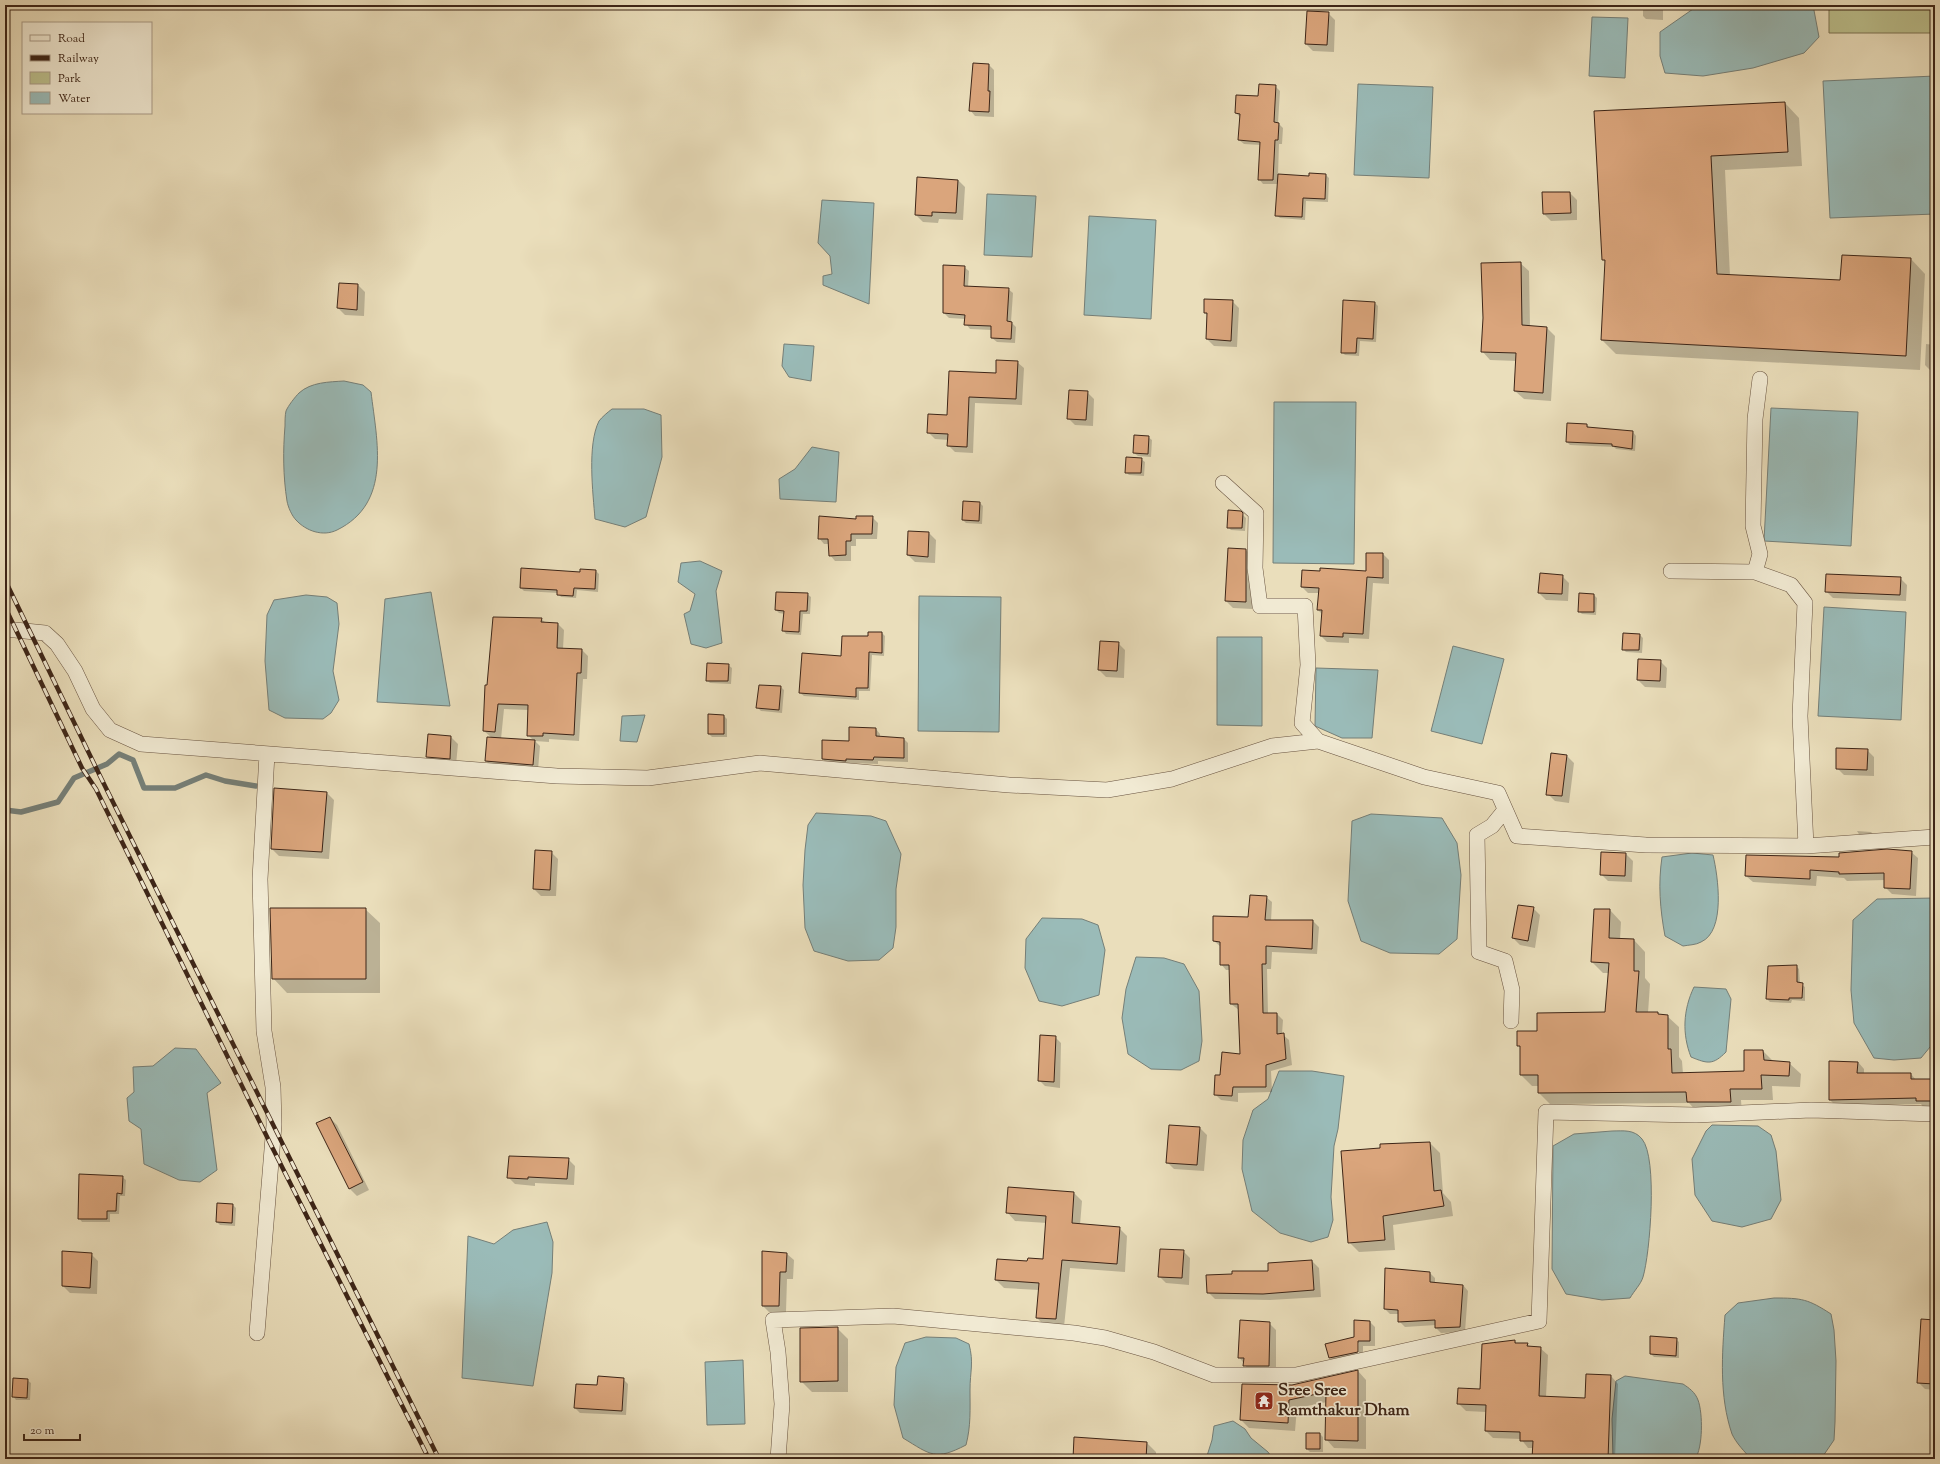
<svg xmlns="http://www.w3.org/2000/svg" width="1940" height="1464" viewBox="0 0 1940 1464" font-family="'Sorts Mill Goudy',serif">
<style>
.green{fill:#bcc08d;stroke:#7c7252}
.water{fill:#9abbb8;stroke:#757f78}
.shadow{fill:#0003;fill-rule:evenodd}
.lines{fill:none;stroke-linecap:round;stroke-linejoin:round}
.stream{stroke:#757f78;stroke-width:5.5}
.building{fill:#daa57c;stroke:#3d2517}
.minor-casing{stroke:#685340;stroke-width:16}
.minor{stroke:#f1ead3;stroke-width:15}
.rail-casing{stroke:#3d2517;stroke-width:4.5}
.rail{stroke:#f1ead3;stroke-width:3;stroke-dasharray:9;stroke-linecap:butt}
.labels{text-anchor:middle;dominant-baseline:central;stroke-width:3.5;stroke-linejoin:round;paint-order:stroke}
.poi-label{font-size:17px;font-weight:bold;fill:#3d2517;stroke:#f1ead3;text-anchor:start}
</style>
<rect width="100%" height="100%" fill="#eadebb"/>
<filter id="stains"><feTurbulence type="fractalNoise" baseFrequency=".005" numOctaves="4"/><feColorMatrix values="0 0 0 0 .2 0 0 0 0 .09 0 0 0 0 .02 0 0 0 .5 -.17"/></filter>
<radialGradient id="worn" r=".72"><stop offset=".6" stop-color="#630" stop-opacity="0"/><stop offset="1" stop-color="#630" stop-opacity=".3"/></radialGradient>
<path class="green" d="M1829,5H1935V33H1829Z"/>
<path class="water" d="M1705,5H1813L1819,37L1804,53L1753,68L1703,76L1665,73L1660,56V32L1693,9Z
M1592,17L1628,18L1625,78L1589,76Z
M1935,76V214L1830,218L1823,81Z
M1358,84L1433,87L1429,178L1354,175Z
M987,194L1036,196L1032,257L984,255Z
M822,200L874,203L869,304L823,285V276L832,274L830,256L818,243Z
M1089,216L1156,220L1151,319L1084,315Z
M784,344L814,346L811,381L789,377L782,366Z
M344,381L363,385L371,392C377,442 392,503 337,530C323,537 306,531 296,520C292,516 288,507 287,501C283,476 283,450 285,426C285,421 285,415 286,411C288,406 295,397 299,393C311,382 329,382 344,381Z
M1274,402H1356L1354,564L1273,563Z
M1771,408L1858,412L1851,546L1764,541Z
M612,409H644L661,415L662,457L646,517L625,527L595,519C593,493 587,445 599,421C602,417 608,412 612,409Z
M812,447L839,452L836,502L780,499L779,479L795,469Z
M700,561L722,571L716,591L722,643L706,648L691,644L684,614L690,611L695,594L678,582L681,563Z
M431,592L450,706L377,702L385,599Z
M306,595L327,597L337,603L339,624L333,671L339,700L331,713L323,719L285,718L269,710L265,661L267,615L274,600Z
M919,596L1001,597L999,732L918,731Z
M1824,607L1906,612L1901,720L1818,716Z
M1217,637H1262V726L1217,725Z
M1453,646L1504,659L1482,744L1431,731Z
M1316,668L1378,670L1372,738H1342L1315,726Z
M645,715L637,742L620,741L622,716Z
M816,813L871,816L886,821L901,854L896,889V927L893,948L879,960L848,961L814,951L805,928L803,885L805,850L808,825Z
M1371,814L1442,818L1457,843L1461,875L1457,939L1439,954L1390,953L1361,941L1348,901L1352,821Z
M1692,853L1713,855C1718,876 1726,931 1701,942C1696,945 1688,945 1683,946L1665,936C1660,909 1658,884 1662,857Z
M1935,898V1041L1921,1058L1894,1060L1874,1058L1854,1023L1851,990L1853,920L1877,899Z
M1042,918L1082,919L1098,925L1105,950L1099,995L1062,1006L1039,1001L1025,968L1026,939Z
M1136,957L1164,958L1184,964L1199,991L1202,1041L1199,1061L1181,1070L1151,1069L1128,1054L1122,1018L1126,989Z
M1694,987L1726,989L1731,999L1726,1052C1713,1065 1708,1064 1691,1057C1682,1034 1683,1010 1694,987Z
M175,1048L196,1049L221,1083L207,1093L217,1170L200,1182L179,1180L144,1164L141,1129L129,1121L127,1098L134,1092L133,1067L153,1066Z
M1279,1071H1312L1344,1076L1338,1129L1334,1146L1331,1197L1333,1220L1328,1237L1311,1242L1280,1233L1252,1211L1242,1169L1243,1140L1253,1110L1268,1099Z
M1712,1125L1758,1126L1771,1135L1776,1151L1781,1200L1771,1219L1742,1227L1712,1221L1695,1195L1692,1159L1706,1131Z
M1612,1131C1623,1131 1634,1129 1642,1139C1658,1158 1650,1254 1643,1277C1641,1284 1634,1291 1630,1298L1602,1300L1566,1294L1552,1269L1553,1146L1574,1134Z
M547,1222L553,1242L552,1273L533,1386L462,1378L468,1236L494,1244L513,1230Z
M1774,1298C1802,1298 1808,1299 1831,1314L1834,1330L1836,1361L1835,1422L1834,1440L1821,1459H1751C1745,1452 1736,1443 1732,1434C1719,1396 1722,1354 1725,1315L1738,1303Z
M926,1337L956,1338L969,1344C974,1363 970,1371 970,1390C970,1409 971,1426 966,1445C935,1461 931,1455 903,1438L894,1405L896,1367L905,1343Z
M743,1360L745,1424L707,1425L705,1362Z
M1625,1376L1683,1384C1689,1388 1695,1392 1698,1400C1703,1413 1703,1448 1695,1459H1613L1612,1419L1616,1381Z
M1233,1421L1245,1429L1251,1438L1268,1452L1273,1459H1206L1212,1440L1214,1426Z"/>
<path class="shadow" d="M1643,5H1663V20L1646,19L1643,16Z
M1328,13L1335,20L1334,52L1313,51L1306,44Z
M989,65L994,70V117L975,116L970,110Z
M1275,86L1280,91L1278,123L1283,128L1282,144H1279L1278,175L1309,177L1326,175L1329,178L1328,202L1306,201L1305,220L1280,218L1276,215L1278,184H1263L1259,179L1261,145L1244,144L1239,140L1241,118L1236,113Z
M1785,103L1799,118L1802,166L1725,170L1730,276L1841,281L1843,256L1911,259L1925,274L1920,370L1616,354L1602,340L1606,263L1603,260L1595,112Z
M958,180L965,187L963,220L939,219L938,223L923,222L916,215Z
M1570,193L1577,200V220L1551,221L1544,214Z
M1520,263L1529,271L1530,327L1547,328L1555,336L1551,401L1524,399L1515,391L1517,361L1490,360L1482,351Z
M964,267L969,271L968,287L1008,289L1013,293L1011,322L1016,327L1015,343L997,342L992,338V330L970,329L966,324V319L949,318L944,313Z
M358,285L365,292L364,316L345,315L338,308Z
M1232,301L1239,308L1237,347L1214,346L1207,339L1208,316L1205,313Z
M1375,303L1378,306L1376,342L1360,341L1359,356L1345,355L1342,352Z
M1926,344L1935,345V372H1932L1925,365Z
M1017,362L1024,368L1022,405L975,403L973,453L955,452L948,445L949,440L935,439L928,432L948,416L950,372L997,374Z
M1087,392L1094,399L1093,426L1075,425L1068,418Z
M1587,425L1590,428L1633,432L1636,436L1635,451L1616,449L1614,447L1570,445L1567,442Z
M1148,437L1152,440L1151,457L1138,456L1134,453Z
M1141,459L1145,462L1144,476L1129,475L1126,472Z
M963,502L980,503L983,506L982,524L966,523L963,520Z
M1240,512L1246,518L1245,531L1231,530L1228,527Z
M872,517L878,523L877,539H856V546H851V561H835L830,555L829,544H824L819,538L857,520Z
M909,532L929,533L936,540L935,563L915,562L908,555Z
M1246,550L1253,557L1252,609L1233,608L1226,601Z
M1367,554H1383L1389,560V584L1373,583L1369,639L1349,638V643L1327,642L1321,636L1322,614L1318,610L1319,593H1308L1302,587L1367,572Z
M581,570L596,571L599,574L598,592L577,590L576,598L561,597L558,593L524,591L521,588L581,573Z
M1562,576L1569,583L1568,601L1546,600L1539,593Z
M1900,578L1907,585L1906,601L1833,598L1826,591Z
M807,594L811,597L810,614H803L801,635L786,634L783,630L785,614L779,613L776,610Z
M1580,594L1594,595L1597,598L1596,615L1582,614L1579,611Z
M541,619L546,623L558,624L564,630L563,649L582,650L588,656L587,679H583L579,741L549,739V742L535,741L540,746L538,770L491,766L486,761L492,738L484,731L488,686ZM504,709L529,710L528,735L534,741L501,739Z
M869,633H882L885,636L884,656L872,655L870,691H859V700L804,696L800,693L842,657L869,638Z
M1640,635L1643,638L1642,653L1626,652L1623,649Z
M1100,642L1118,643L1125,650L1124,678L1106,677L1099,670Z
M1660,661L1667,668L1666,688L1645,687L1638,680Z
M728,665L732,668L731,684L710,683L707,680Z
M781,687L784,690L782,713L761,711L758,708Z
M724,716L727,719V737H712L709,734Z
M876,729L880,734V738L904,739L908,743V762L878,761V764L850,763V765L827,764L823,759Z
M451,737L458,744L456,765L434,764L427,757Z
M1867,750L1874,757V776L1844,775L1837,768Z
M1552,754L1567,756L1574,763L1569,803L1555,801L1548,794Z
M327,793L334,800L329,859L279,856L272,849Z
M1857,831L1871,832L1874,835L1860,836Z
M551,852L558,859L556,896H541L534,889Z
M1911,852L1918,858L1916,896L1892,894L1885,887V880L1847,881L1844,878L1817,876L1816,886L1753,882L1746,876L1840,858Z
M1626,854L1633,861L1632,882L1608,881L1601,874Z
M1266,897L1272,902L1271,921H1313L1319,927L1317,954L1272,952L1271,969H1267L1268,1014H1277L1283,1020L1282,1034L1289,1040L1292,1065L1271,1071L1272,1092L1238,1093V1102L1221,1100L1215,1094L1221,1076L1242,1055L1239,1010L1231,1004L1230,970H1226L1221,964V947L1214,941L1249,918Z
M1533,908L1540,915L1535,948L1520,945L1513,938Z
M365,909L380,923V993H287L273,978Z
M1610,910L1621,922L1620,940H1634L1645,952V978L1650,984L1648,1013L1667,1016L1679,1027V1057L1682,1061L1683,1074L1745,1072L1763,1051L1774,1062L1789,1063L1801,1074L1800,1087L1772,1086L1773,1100H1741L1742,1113L1699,1114L1689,1103L1550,1104L1539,1093V1086H1532L1521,1075V1048L1518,1045L1538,1032L1605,1014L1609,973H1603L1592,962Z
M1796,966L1799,969L1800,984L1805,987V1001L1792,1000L1791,1003L1770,1002L1767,999Z
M1055,1037L1061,1043L1060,1088L1045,1086L1039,1080Z
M1858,1062L1864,1069V1074H1911L1916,1080H1935V1107H1923L1921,1104L1836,1106L1830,1100Z
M330,1118L337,1125L369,1190L357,1196L350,1189Z
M1200,1128L1207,1135L1204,1171L1174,1169L1167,1162Z
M1430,1143L1440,1153L1443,1193L1451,1202L1453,1216L1393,1225L1395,1250L1359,1252L1349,1242L1381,1149V1145Z
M568,1159L575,1166L574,1185L535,1183V1186L515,1184L508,1177Z
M122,1177L126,1180L125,1196H120L119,1214H110V1222H82L79,1218Z
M1074,1193L1082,1201L1080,1225L1119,1228L1127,1236L1125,1272L1070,1268L1064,1327L1045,1326L1037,1318L1039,1290L1004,1288L996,1280L1028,1262L1044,1260L1047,1223L1015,1221L1007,1212Z
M233,1205L236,1208L235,1226L220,1225L217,1222Z
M1183,1251L1190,1258L1189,1285L1166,1283L1159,1276Z
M91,1254L98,1261L97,1294L70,1293L63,1286Z
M787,1254L794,1260L793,1279H787L786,1312H769L762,1305Z
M1312,1261L1319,1268L1321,1297L1270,1300L1215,1299L1208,1292L1269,1272Z
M1430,1273L1435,1278V1283L1463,1285L1468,1291L1465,1332L1441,1333L1436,1328V1325L1405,1327L1399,1321V1314H1390L1385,1309Z
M1935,1321V1390L1925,1389L1918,1382Z
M1370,1322L1375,1327V1346H1363V1357L1335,1363L1330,1358L1327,1345L1355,1338ZM1357,1343H1359V1357H1357Z
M1269,1323L1276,1330V1373H1251L1239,1357Z
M837,1328L848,1339V1392H812L801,1381Z
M1676,1339L1679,1342V1358L1654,1357L1651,1354Z
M1515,1341L1517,1344H1527L1530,1347L1540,1348L1548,1355L1546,1397L1586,1399L1611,1376L1618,1384L1615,1459H1533L1534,1448H1528L1521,1439L1493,1438L1486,1431V1412L1466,1411L1458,1403L1481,1390Z
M1358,1371L1366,1380V1449L1334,1448L1326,1439L1327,1402L1297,1408L1295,1431L1249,1428L1241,1420L1292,1386Z
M623,1379L628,1384L626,1415L580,1413L575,1408L598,1386Z
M27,1380L31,1383L30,1400H16L13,1396Z
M1307,1434H1320L1323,1437V1452H1310L1307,1449Z
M1147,1443L1156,1452V1459H1074Z"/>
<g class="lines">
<path class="stream" d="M5,810L21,812L58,802L74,778L107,764L119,754L133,760L144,788H175L206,775L225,781L256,786"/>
</g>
<path class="building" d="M1307,11L1329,12L1327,45L1305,44Z
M973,63L989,64L988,91H990L989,112L969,111Z
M1259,84L1276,85L1274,122L1279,123L1278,140H1275L1273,180H1258L1260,142L1238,140L1240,114L1235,113L1236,95L1258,96Z
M1785,102L1788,152L1711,156L1717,274L1840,280L1842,255L1911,258L1906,356L1601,340L1605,260H1602L1594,111Z
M1309,173L1326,174L1325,199L1303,198L1302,217L1275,216L1278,174L1309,176Z
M917,177L958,180L956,213L932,212V216L915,215Z
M1542,192H1570L1571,213L1543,214Z
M1521,262L1522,325L1547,327L1543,393L1514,391L1516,353L1481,352L1483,318L1481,263Z
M943,265L965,266L964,286L1009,288L1007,321L1012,322L1011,339L991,338V326L964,325L965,315L943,313Z
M339,283L358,284L357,310L337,308Z
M1204,299L1233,300L1231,341L1206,339L1207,313H1204Z
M1343,300L1375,302L1373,339L1357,338L1356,353H1341Z
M996,360L1018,361L1016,399L969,397L967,447L947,446L948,434L927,433L928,414L947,415L949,371L996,373Z
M1069,390L1088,391L1086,420L1067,419Z
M1567,423L1587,424V427L1633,431L1632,449L1612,446V444L1566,442Z
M1134,435L1149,436L1148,454L1133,453Z
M1126,457L1142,458L1141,473H1125Z
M963,501L980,502L979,521L962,520Z
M1228,510L1241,511L1243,513L1242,528H1227Z
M819,516L856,519V516H873L872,534H851V541H846V555L829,556L828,539H818Z
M908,531L929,532L928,557L907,555Z
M1228,548L1246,549V602L1225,601Z
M1366,553H1383V578L1367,577L1363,634L1343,633V637L1320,636L1322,610H1317L1319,588L1301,587L1302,570L1320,571V568L1366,571Z
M521,568L580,572V569L596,570L595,589L574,588L573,596L557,595V590L520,588Z
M1540,573L1563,575L1562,594L1538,593Z
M1826,574L1901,577L1900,595L1825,592Z
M776,592L808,593L807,611H800L799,632L782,631L784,611L775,610Z
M1579,593L1594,594V612H1578Z
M493,617L542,618L541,622L558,623L557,648L582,649L581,673H577L574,735L543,733V736H527L528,705L498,704L495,732L483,731L485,685H487Z
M868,632H882V653L869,652L868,688H856V697L799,693L802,653L841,656L842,636H868Z
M1623,633L1640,634L1639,650H1622Z
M1100,641L1119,642L1117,671L1098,670Z
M1638,659L1661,660L1660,681L1637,680Z
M707,663L729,664L728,681H706Z
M759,685L781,686L779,710L756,708Z
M708,714L724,715V734H708Z
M849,727L876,728V736L904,738V758L874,757L873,760L846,759V761L822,759V740L849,741Z
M428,734L451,736L450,759L426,757Z
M487,737L535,740L533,765L485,761Z
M1836,748L1868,749L1867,770L1836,769Z
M1551,753L1567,755L1562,796L1546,795Z
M274,788L327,792L322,852L271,849Z
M1887,849L1912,851L1910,889L1884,888V873L1839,874V872L1810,870V879L1745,876L1746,855L1839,857V853Z
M535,850L552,851L550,890L533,889Z
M1601,852L1626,853L1625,876L1600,875Z
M1250,895L1267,896L1265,920H1313L1312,949L1266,946V964H1262L1263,1013H1277V1034L1284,1033L1286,1059L1266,1065V1087H1233L1232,1096L1214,1095L1215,1075H1220L1222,1052L1240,1054L1238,1004H1230L1229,965H1220V942L1213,941V916L1248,917Z
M1518,905L1534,907L1528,941L1512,938Z
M270,908H366V979H272Z
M1594,909H1610L1609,938L1634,939V971H1639L1636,1012H1658V1014L1668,1015V1049H1671L1672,1073L1744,1071V1050H1763L1764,1060L1790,1062L1789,1076L1761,1075L1762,1089H1730L1731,1102H1687L1686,1092L1538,1093V1075H1520V1046H1517V1031H1537V1013L1605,1012L1609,963L1591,962Z
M1797,965V982L1803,983L1802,998H1789V1000L1766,999L1768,966Z
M1040,1035L1056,1036L1054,1082L1038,1081Z
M1829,1061L1858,1062L1857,1073H1911V1079H1935V1101H1916V1098L1829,1100Z
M330,1117L363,1182L349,1189L316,1123Z
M1169,1125L1200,1127L1197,1165L1166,1163Z
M1430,1142L1434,1191L1441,1190L1444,1206L1383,1216L1385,1240L1348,1243L1341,1151L1380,1148V1144Z
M509,1156L569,1158L567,1179L528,1177V1179L507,1178Z
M79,1174L123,1176L122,1194L117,1193L116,1211H107V1219H78Z
M1008,1187L1074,1192L1072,1223L1120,1227L1117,1264L1062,1260L1056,1319L1036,1318L1039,1283L995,1280L997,1259L1027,1261L1028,1258L1043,1259L1046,1216L1006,1213Z
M217,1203L233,1204L232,1223L216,1222Z
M1160,1249L1184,1250L1182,1278L1158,1277Z
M62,1251L92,1253L90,1288L62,1286Z
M762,1251L787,1253L786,1272H780L779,1306H762Z
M1312,1260L1314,1290L1263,1294L1207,1293L1206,1275L1232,1274V1271H1268V1263Z
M1385,1268L1430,1272V1282L1463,1285L1460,1327L1435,1328V1320L1398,1322V1310L1384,1309Z
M1921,1319L1935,1320V1384L1917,1383Z
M1240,1320L1270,1322L1269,1366H1243L1244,1358H1238Z
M1354,1320L1370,1321V1341H1358V1352L1329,1358L1325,1344L1354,1337Z
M838,1327V1381L800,1382V1328Z
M1650,1336L1677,1338L1676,1356L1650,1354Z
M1515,1340V1343H1528L1527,1346L1541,1347L1539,1396L1585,1398L1586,1374L1611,1375L1608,1459H1532L1533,1441H1520V1432L1485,1431L1486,1405L1457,1404L1458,1388L1480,1389L1482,1344Z
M1358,1370V1441L1325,1440L1326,1392L1289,1400L1288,1423L1240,1420L1242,1384L1292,1385Z
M598,1376L624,1378L622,1411L574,1408L576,1384L597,1385Z
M13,1378L28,1379L27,1398L12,1397Z
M1306,1433H1320V1449H1306Z
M1074,1437L1147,1442L1146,1459H1073Z"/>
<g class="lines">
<g class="minor-casing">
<path id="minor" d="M1760,379L1755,419L1753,526L1760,554L1755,572L1791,585L1805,603L1800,716L1806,846
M1223,483L1256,513L1255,568L1260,606H1305L1308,665L1302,723L1318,741
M1671,571L1755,572
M5,629L45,633L57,644L75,671L93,709L110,730L141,744L557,776L648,778L760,763L1009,785L1107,790L1172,779L1272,746L1318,741L1424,777L1498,793L1517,836L1646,845L1806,846L1935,837
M1505,810L1492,826L1477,835L1479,952L1505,961L1512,990L1511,1021
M257,1333L274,1125L273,1087L264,1031L260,879L267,754
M778,1459L782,1404L778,1352L773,1320L893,1316L1074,1333L1105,1338L1154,1352L1214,1375H1296L1539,1321L1546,1112L1696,1115L1811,1110L1935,1114"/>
</g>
<use href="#minor" class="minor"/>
<g class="rail-casing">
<path id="rail" d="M5,580L101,778L439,1459
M5,607L82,768L96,789L271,1145L429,1459"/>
</g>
<use href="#rail" class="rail"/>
</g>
<defs>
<g id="temple-square" transform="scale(1)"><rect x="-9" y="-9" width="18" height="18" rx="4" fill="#8f2418" stroke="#f1ead3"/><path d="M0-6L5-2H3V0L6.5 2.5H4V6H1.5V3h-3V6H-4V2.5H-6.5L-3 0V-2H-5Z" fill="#fff"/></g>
</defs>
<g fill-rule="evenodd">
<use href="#temple-square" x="1264" y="1401"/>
</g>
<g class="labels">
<g class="poi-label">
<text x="1278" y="1391">Sree Sree<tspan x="1278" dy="20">Ramthakur Dham</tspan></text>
</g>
</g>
<rect width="1940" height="1464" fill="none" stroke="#eadebb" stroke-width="20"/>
<rect x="6" y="6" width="1928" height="1452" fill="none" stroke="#3d2517" stroke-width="2"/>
<rect x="10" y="10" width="1920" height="1444" fill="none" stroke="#3d2517"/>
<rect x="22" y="22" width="130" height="92" fill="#f1ead3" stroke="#a99b88"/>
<rect x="30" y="35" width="20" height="6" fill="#f1ead3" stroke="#a99b88"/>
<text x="58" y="42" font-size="12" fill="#3d2517">Road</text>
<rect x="30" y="55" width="20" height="6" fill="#3d2517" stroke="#a99b88"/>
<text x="58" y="62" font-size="12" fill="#3d2517">Railway</text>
<rect x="30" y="72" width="20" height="12" fill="#bcc08d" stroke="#a99b88"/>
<text x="58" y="82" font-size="12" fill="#3d2517">Park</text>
<rect x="30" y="92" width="20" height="12" fill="#9abbb8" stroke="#a99b88"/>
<text x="58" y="102" font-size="12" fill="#3d2517">Water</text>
<path d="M24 1434v6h56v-6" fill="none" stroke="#3d2517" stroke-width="2"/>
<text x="30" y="1434" font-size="12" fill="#3d2517" stroke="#f1ead3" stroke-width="3" paint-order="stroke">20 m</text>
<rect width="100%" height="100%" filter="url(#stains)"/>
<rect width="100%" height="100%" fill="url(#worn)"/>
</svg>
